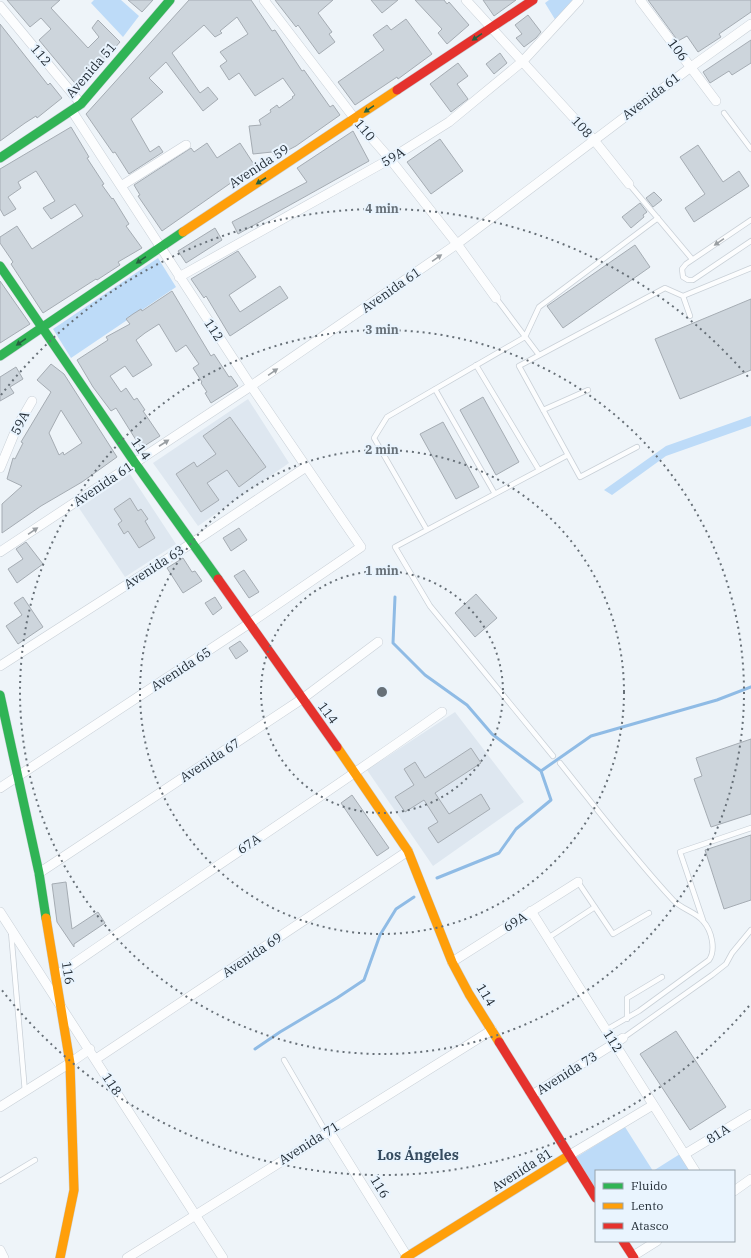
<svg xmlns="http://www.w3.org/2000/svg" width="751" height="1258" viewBox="0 0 751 1258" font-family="'IBM Plex Serif',serif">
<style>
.built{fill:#dee7f0}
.green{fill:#bddbf8}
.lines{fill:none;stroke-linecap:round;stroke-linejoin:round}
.stream{stroke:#8fbbe5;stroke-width:3}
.building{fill:#cdd5dc;stroke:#a5acb3;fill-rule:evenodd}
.lane-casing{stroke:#c9d0d7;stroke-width:6}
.street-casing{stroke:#c9d0d7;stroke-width:10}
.fast-casing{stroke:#c9d0d7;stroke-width:10}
.slow-casing{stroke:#c9d0d7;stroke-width:10}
.jam-casing{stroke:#c9d0d7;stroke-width:10}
.lane{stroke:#fcfdfe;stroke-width:4.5}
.street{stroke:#fcfdfe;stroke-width:9}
.fast{stroke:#30b455;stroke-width:9}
.slow{stroke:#ff9f0a;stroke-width:9}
.jam{stroke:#e5322d;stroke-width:9}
.oneway{fill:#266140}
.oneway2{fill:#999ea2}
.ring{fill:none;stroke:#677078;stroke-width:2;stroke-dasharray:2 4}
.labels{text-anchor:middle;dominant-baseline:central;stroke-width:4;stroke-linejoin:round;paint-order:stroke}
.street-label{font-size:13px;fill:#1f2932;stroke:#e9f4fe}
.neighbourhood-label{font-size:14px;font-weight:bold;fill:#364c61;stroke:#e9f4fe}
.centre{fill:#677078;stroke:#e9f4fe;stroke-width:2}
.ring-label{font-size:12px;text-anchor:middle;font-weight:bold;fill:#677078;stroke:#e9f4fe;stroke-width:4;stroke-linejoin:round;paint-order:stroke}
</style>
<rect width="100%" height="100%" fill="#eef4f9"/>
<path class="built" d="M248,399L289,463L198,526L153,463Z
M130,474L176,544L125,577L79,508Z
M455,712L524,802L433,866L367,770Z"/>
<path class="green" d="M94,0H121L139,16L123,37L91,3Z
M549,0H573L556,21L545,3Z
M158,258L176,287L71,358L53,329Z
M751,416V426L666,456L612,495L604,490L666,446Z
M625,1127L653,1171L680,1154L691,1171H596V1191L575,1158Z"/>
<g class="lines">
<path class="stream" d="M395,597L393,643L425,675L467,705L492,734L541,771L551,800L516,829L499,853L437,878
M541,771L591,736L717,700L751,687
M255,1049L280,1032L337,998L364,980L380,935L396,909L414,897"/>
</g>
<path class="building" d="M7,0H60L51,8L88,48L99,37L92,28L98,20L120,42L79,88L39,40L51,29L41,18L30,27Z
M128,0H153L142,12Z
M189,0H251L272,31L275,30L302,71L304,70L330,107L333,105L340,115L296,146L275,157L272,152L253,154L249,126L261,125L259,120L271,112L270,110L277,105L279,108L293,98L292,97L295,95L283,78L255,96L239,73L229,80L220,66L227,61L220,52L248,34L237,17L220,31L222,33L215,37L204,25L172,53L200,93L208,87L218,99L203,111L166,62L149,78L163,92L131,119L150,152L159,146L163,152L129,174L115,152L113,153L86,114Z
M275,0H333L318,13L332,32L329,34L335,42L319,54L298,25L296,27Z
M371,0H398L382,13Z
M415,0H444L447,4L449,2L469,25L447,44L438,33L442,29Z
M483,0H516L494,16Z
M648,0H751V12L719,34L721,37L698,52L687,36L678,41Z
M528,15L541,32L536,38L524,47L516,38L522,34L515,25Z
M406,19L432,54L398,79L397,77L355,105L338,82L384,50L373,35L387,25L391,30Z
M0,24L48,85L50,83L62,98L37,118L36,116L25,123L0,141Z
M751,40V63L732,75L729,71L710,83L703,72Z
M500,53L507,63L494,74L486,64Z
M458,63L468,76L457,84L468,99L451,112L430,84Z
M71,127L89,157L87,158L104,184L102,185L112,199L113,198L129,224L126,226L142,248L118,262L120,265L97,280L96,279L43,313L11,264L13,262L0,243V237L17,226L32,249L83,216L75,204L51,219L43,208L55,201L36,171L18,182L21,188L8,197L16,209L4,216L0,209V169Z
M353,131L369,161L238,234L232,222L307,182L297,168Z
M440,139L463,171L431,194L407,162Z
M207,143L217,158L240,143L255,166L162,231L138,196L140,195L134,185L191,148L194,152Z
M698,145L723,182L739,171L749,186L694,222L685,208L705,194L680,157Z
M654,192L662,200L653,207L646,198Z
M640,203L647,212L643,215L644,217L631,228L622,217Z
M215,228L222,240L186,263L178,251Z
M635,245L650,267L563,328L547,306Z
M238,251L256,277L229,295L240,312L280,286L288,298L230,336L206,296L204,298L191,279Z
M0,281L30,324L0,343Z
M172,291L211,356L214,354L229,377L231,376L238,386L211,403L205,393L207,392L201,383L202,382L193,368L199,364L186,345L176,352L159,324L145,333L136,340L152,365L133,377L125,366L110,376L121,392L126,388L134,400L137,398L145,410L143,411L160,436L141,448L116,408L111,411L93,387L77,360L108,340L106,337L130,324L126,319L133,314L141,309L142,311Z
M751,299V370L680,399L655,339Z
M51,364L64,374L117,457L82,482L41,506L2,533V504L22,486L7,479L13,458L15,459L23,443L21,442L51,392L37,380ZM61,410L82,443L64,455L63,452L59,455L49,433Z
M16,367L23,379L10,387L14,393L0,401V377Z
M483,397L519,462L496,475L460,410Z
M230,417L266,467L239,487L227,470L207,483L219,500L201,512L176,474L194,462L197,467L216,454L203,436Z
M443,422L479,487L456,499L420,434Z
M130,498L138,511L141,509L148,519L145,521L155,538L139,548L128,531L124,534L118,524L122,521L114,509Z
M239,528L247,540L231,551L223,538Z
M26,542L43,564L17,583L8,569L23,559L16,549Z
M183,558L192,572L195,571L202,581L183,593L167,568Z
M244,570L259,592L249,598L234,576Z
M476,594L497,618L475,637L455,613Z
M23,597L43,627L18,644L6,626L22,615L14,603Z
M215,597L222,608L213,615L205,603Z
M240,641L248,651L236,659L229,648Z
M751,739V814L711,827L694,779L702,776L696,758Z
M471,748L481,763L435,793L449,814L481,794L490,809L438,843L428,828L438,822L424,800L405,812L395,797L414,785L404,769L415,762L425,778Z
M352,795L389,848L377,856L341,803Z
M751,835V900L724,909L705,850Z
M66,882L72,929L98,912L105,923L74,944V947L57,922L52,884Z
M676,1031L726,1107L690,1130L640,1054Z"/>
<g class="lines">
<g class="lane-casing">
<path id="lane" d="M724,113L751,149
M629,184L692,259
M751,220L686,264L682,269L683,277L688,280H693L751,241
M683,296L751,268
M496,298L539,355
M476,365L539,470
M435,389L495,494
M543,410L588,390
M637,447L580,477L519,366L665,288L683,296L690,316
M427,530L374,438L387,417L525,337L539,307L658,218
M553,756L430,606L395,547L568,455
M560,763C597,809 633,857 673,900C681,909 696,912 703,921C712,931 716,950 709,960L639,1011L606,1030
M578,882L613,934L649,913
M703,920L680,852L751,828
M11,932L25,1092
M548,938L595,907
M627,1019V998L662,977
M623,1038L712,975L726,964L732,953L751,930
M284,1060L326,1132
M0,1181L35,1160"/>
</g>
<g class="street-casing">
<path id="street" d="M264,0L355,119L390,159L457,244L496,298
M466,0L594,140L629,184
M640,0L716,101
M0,6L81,104
M121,186L186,145
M179,277L390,159L449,122L523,61L579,0
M0,468L17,427L32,401
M0,552L251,386L457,244L691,67L751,24
M0,666L192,543L306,467
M0,788L250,623L361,547L251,386L72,111
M39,873L302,699L378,642
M531,911L695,1171
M0,912L223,1258
M452,962L578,882
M56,976C184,887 315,802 442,712
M96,1059L408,851
M532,1095L623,1038
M0,1107L70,1063L90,1049
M329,1131L408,1258
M685,1154L751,1114
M568,1156L653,1105
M734,1191L751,1179
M0,1250L4,1258
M633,1256L657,1241
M127,1258L492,1030"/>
</g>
<g class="fast-casing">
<path id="fast" d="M0,158L81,104L170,0
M0,266L135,463L218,579
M0,356L183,232
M0,695L39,873L46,918"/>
</g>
<g class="slow-casing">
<path id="slow" d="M183,232L397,90
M337,747L408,851L452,962L469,994L499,1042
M46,918L70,1063L74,1190L60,1258
M405,1258L568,1156"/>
</g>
<g class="jam-casing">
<path id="jam" d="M397,90L533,0
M218,579L337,747
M499,1042L596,1198
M623,1241L634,1258"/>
</g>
<use href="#lane" class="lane"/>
<use href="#street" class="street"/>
<use href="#fast" class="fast"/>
<use href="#slow" class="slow"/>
<use href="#jam" class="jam"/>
</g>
<defs><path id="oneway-solid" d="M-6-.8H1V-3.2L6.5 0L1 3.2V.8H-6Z"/></defs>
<g class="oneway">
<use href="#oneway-solid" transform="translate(477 37) rotate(146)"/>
<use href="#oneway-solid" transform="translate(369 109) rotate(146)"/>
<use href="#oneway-solid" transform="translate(261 181) rotate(147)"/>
<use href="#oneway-solid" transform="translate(141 260) rotate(146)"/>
<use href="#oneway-solid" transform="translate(21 342) rotate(145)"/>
</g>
<g class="oneway2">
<use href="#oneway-solid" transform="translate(719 242) rotate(146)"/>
<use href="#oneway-solid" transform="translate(437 258) rotate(-35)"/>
<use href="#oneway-solid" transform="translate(273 372) rotate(-35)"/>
<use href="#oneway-solid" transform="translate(164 443) rotate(-33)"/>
<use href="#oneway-solid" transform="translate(33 531) rotate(-34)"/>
</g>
<g class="ring">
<circle cx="382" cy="692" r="121"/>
<circle cx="382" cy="692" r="242"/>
<circle cx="382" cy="692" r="362"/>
<path d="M749 1006A483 483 0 0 1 1 989M1 395A483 483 0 0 1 749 378"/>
</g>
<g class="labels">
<g class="street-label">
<text transform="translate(678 50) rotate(53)">106</text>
<text transform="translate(41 55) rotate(50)">112</text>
<text transform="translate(91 70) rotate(-49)">Avenida 51</text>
<text transform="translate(651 96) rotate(-37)">Avenida 61</text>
<text transform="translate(582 127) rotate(48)">108</text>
<text transform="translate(365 130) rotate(50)">110</text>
<text transform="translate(393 157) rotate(-31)">59A</text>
<text transform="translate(259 166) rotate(-33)">Avenida 59</text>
<text transform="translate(391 290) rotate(-35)">Avenida 61</text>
<text transform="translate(214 330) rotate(57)">112</text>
<text transform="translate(20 423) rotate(-63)">59A</text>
<text transform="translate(141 449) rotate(56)">114</text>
<text transform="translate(103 484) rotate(-34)">Avenida 61</text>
<text transform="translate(154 567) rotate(-33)">Avenida 63</text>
<text transform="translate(181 669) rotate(-33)">Avenida 65</text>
<text transform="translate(328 713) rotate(54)">114</text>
<text transform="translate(210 760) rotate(-33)">Avenida 67</text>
<text transform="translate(249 844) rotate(-34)">67A</text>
<text transform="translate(515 922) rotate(-32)">69A</text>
<text transform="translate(252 955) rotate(-34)">Avenida 69</text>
<text transform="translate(68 973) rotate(81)">116</text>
<text transform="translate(486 995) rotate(59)">114</text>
<text transform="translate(613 1041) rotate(58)">112</text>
<text transform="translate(567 1073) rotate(-32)">Avenida 73</text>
<text transform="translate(112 1084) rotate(57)">118</text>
<text transform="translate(718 1134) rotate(-32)">81A</text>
<text transform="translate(309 1143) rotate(-32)">Avenida 71</text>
<text transform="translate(522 1170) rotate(-32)">Avenida 81</text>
<text transform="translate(380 1187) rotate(58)">116</text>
</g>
<g class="neighbourhood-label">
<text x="418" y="1155">Los Ángeles</text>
</g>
</g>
<circle cx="382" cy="692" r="6" class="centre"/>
<g class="ring-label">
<text x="382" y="213">4 min</text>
<text x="382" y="334">3 min</text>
<text x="382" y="454">2 min</text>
<text x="382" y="575">1 min</text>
</g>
<rect x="595" y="1170" width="140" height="72" fill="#e9f4fe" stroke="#98a3ac"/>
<rect x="603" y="1183" width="20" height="6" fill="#30b455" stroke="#98a3ac"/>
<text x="631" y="1190" font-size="12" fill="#1f2932">Fluido</text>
<rect x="603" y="1203" width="20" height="6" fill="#ff9f0a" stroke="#98a3ac"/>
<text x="631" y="1210" font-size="12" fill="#1f2932">Lento</text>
<rect x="603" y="1223" width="20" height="6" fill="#e5322d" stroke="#98a3ac"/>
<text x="631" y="1230" font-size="12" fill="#1f2932">Atasco</text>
</svg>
